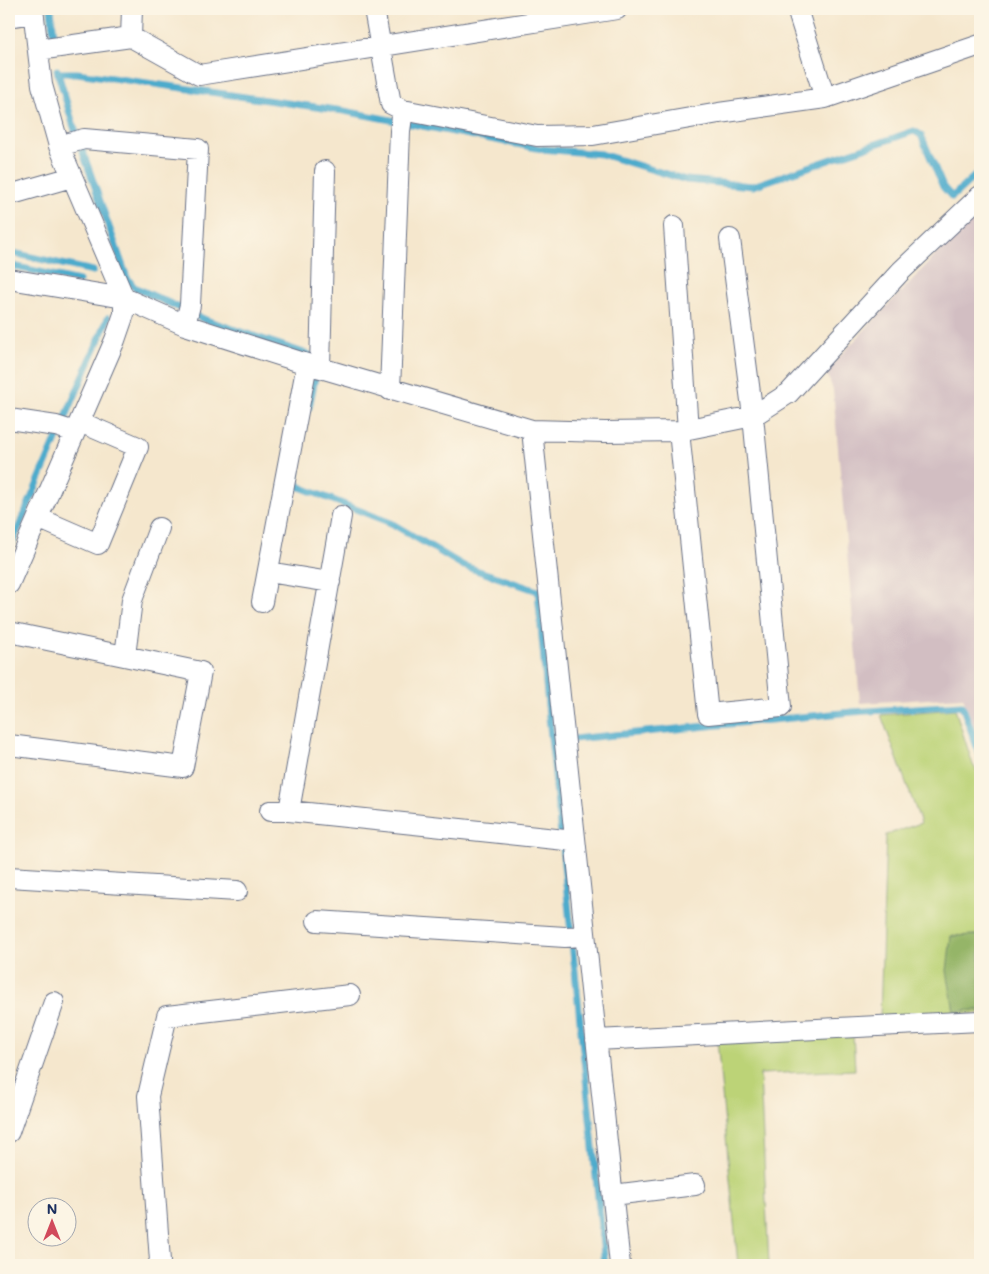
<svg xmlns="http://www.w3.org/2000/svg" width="989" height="1274" viewBox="0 0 989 1274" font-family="Mali,sans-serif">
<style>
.industrial{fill:#d2bec2}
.green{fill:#bcd377;stroke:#6c816a}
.forest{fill:#95b568;stroke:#587263}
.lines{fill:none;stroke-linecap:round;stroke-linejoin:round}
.stream{stroke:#4dabcc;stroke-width:7}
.minor-casing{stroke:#676f85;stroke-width:22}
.minor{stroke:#fff;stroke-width:20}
</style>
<rect width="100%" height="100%" fill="#fcf5e5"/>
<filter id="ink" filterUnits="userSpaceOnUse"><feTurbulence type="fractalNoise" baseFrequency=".02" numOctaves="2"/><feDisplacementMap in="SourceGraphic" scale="10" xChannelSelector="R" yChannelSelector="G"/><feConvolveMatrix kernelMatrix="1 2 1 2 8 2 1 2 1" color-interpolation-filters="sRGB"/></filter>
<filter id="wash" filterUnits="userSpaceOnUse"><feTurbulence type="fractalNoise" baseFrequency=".0096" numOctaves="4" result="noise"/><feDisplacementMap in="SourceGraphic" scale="20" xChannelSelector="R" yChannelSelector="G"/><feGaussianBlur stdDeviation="1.12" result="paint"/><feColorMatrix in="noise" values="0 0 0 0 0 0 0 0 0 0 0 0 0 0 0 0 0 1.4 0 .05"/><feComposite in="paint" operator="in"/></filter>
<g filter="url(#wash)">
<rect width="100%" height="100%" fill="#f5e7cd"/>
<path class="industrial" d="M980,208V743L963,697L860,703L833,390L826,371Z"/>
<path class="green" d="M955,709L973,765L980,776V935L951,936L954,1011L980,1010V1013L880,1018L886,835L921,823L881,715Z
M853,1034L855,1070L760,1074L769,1265H738L717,1040Z"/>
<path class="forest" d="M980,935V1010L954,1011L947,971L951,936Z"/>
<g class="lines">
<path class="stream" d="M51,9L54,36
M57,70L73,124L127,278L134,287L206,320L310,355
M58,73H77L344,111L542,149L601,154L686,180L753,186L914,131L921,135L943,187L952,197L980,171
M9,252L93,271
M9,265L79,281
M309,407L315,378
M297,469L296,482L300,487L391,523L464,566L538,591L549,717L605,1265
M9,550L108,318
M573,739L853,712L962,705L980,755"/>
</g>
</g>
<g filter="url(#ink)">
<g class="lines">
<g class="minor-casing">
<path id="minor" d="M374,9L391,104L403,110L537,136L593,135L719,113L825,98L980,45
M797,9L825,98
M9,17L33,13
M131,37L132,9
M38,50L131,37L199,75L617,9
M59,146L84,139L198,149L190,305L185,325
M9,195L72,177
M674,226L688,430
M9,279L124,298L185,325L307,364L532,430L605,432L679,431L753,416L789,393L901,271L980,196
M320,368L325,171
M390,390L400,131L403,110
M9,419L56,426L75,432
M532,430L620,1265
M679,431L708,714L781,707L753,416L730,239
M38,518L98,544L138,447L80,422
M268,572L330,582
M9,584L115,340L124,314V298L59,146L42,85L33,9
M262,602L307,364
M9,632L201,672L183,767L9,745
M125,656L132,600L159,528
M270,811H289L575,841
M289,811L341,516
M9,877L237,891
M317,921L565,937L585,936
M596,1040L980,1021
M9,1132L54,1002
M613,1195L695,1185
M158,1265L160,1261L148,1096L167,1016L350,995"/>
</g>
<use href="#minor" class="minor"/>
</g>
</g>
<rect width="989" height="1274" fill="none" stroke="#fcf5e5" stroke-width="30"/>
<g transform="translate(52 1222)"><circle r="24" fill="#fcf5e5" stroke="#a2a6af"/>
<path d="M0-4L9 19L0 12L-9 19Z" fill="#d1495b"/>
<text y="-8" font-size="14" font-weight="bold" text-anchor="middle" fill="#1b2f5e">N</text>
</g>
</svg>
